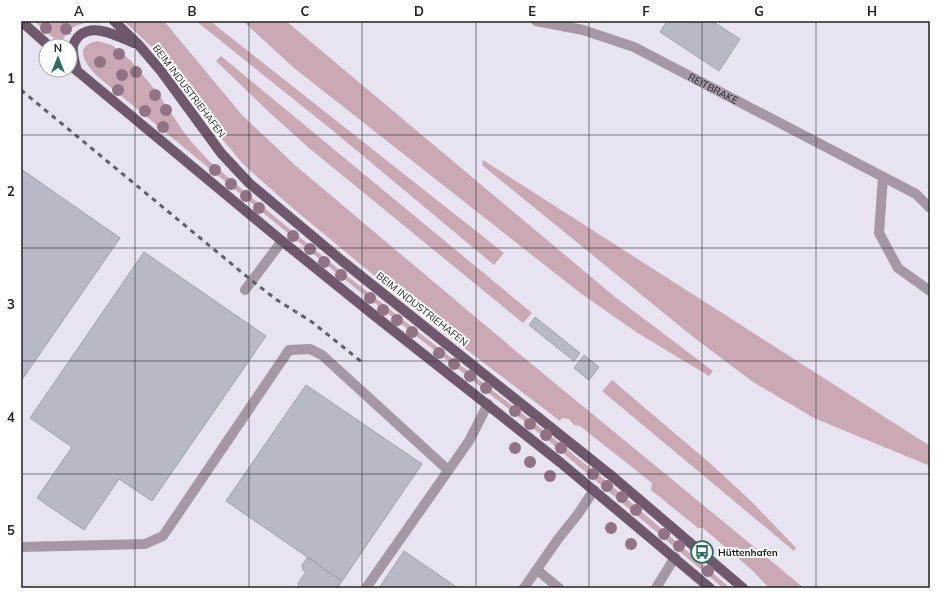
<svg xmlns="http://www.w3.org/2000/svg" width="951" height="609" viewBox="0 0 951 609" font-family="Mulish,sans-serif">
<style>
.grass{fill:#caa8b4}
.building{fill:#b7bac6;stroke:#9fa1ad}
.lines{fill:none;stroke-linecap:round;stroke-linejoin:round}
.minor{stroke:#a598a4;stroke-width:10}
.major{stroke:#6f586c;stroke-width:10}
.rail{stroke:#625f65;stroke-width:3;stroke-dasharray:5 5;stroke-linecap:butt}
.tree{fill:#917385}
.grid{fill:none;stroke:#232125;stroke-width:1;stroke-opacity:0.55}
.labels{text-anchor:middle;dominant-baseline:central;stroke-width:4;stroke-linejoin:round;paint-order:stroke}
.street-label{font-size:10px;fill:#232125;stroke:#fff}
.poi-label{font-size:10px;font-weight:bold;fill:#232125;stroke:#fff;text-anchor:start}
.neatline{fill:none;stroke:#232125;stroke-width:1.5}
.grid-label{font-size:13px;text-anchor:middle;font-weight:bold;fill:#232125}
</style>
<rect width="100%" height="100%" fill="#e8e3f0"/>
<path class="grass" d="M34,21H100L99,23C86,21 72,24 65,36C63,39 62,42 60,44Z
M124,21H164L242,115L296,166L517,352L804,588H769L753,571L703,528H698L651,490L652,483L580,426L574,425L569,419L562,418L560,421L454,340L365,268L289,205L244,165L217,133L189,93L155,50Z
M196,21H210L504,253L494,265L332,130Z
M243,21H286L615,297L713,371L709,376L636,332L579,292L294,68Z
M97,41L112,45L130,60L157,92L185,134L196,147L208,160L251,197L337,268L547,433L606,481L730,588H723L544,437L334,271L97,76C86,65 72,46 97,41Z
M221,56L532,313L523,323L309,148L270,113L216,61Z
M483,160L930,446V466L814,418L753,382L692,336L482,165Z
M612,380L711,464L753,503L796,548L794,551L602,391Z"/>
<path class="building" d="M667,21H712L740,39L719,71L660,32Z
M21,169L120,238L21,381Z
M144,252L266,336L152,501L119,479L84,530L37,498L72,447L30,418Z
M535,317L580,353L574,361L529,325Z
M584,355L599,367L589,380L574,368Z
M306,385L422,464L342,581L226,501Z
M404,551L458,588H379Z
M308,557L342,581L339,585L340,588H299L298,583L306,572L303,570L302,565Z"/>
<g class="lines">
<g class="minor">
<path id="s1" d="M536,21L583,30L634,47L916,194L930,208"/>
<path d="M883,177L879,233L898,268L930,291"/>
<path d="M245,290L282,241"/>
<path d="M21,547L145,544L163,536L289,350L310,349L322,355L448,470"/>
<path d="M537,570L559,588"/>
<path d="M366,588L469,441L488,404"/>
<path d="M524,588L558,539L578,514L594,490"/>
<path d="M656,588L675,557"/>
</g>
<path class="major" d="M21,21L49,46
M114,21L138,44L161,71L221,153L249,183L341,260L613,477L743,588
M70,65L282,241L375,316L561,463L710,588
M77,71C75,63 72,54 73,46C74,42 77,38 80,35C96,23 118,37 134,43"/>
<path class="rail" d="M21,90L251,280L277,300L312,322L363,363"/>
</g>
<g class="tree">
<circle cx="46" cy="28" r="6"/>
<circle cx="66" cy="29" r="6"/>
<circle cx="119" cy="54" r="6"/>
<circle cx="100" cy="62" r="6"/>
<circle cx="136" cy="72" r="6"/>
<circle cx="122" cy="75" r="6"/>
<circle cx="118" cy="90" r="6"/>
<circle cx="155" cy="95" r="6"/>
<circle cx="166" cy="110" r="6"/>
<circle cx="145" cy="111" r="6"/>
<circle cx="163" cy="127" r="6"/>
<circle cx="215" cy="170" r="6"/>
<circle cx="231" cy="184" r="6"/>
<circle cx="246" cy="196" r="6"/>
<circle cx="259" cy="208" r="6"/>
<circle cx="293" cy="236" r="6"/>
<circle cx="310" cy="249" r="6"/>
<circle cx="324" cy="262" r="6"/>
<circle cx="341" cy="275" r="6"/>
<circle cx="370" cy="298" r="6"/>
<circle cx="383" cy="310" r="6"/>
<circle cx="397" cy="320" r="6"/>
<circle cx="412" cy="332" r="6"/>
<circle cx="439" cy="353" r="6"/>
<circle cx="454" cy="364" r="6"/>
<circle cx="470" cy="376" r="6"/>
<circle cx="486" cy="388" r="6"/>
<circle cx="515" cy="411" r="6"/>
<circle cx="530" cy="424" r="6"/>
<circle cx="546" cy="435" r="6"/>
<circle cx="515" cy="448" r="6"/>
<circle cx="561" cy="448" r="6"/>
<circle cx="530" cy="462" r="6"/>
<circle cx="593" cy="474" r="6"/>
<circle cx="550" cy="476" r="6"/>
<circle cx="607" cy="486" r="6"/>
<circle cx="622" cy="497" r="6"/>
<circle cx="636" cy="510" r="6"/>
<circle cx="611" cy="528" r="6"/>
<circle cx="664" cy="534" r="6"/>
<circle cx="631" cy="544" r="6"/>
<circle cx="679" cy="546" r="6"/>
<circle cx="708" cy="571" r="6"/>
</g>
<path class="grid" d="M135,21V588M249,21V588M362,21V588M476,21V588M589,21V588M702,21V588M816,21V588M21,135H930M21,248H930M21,361H930M21,474H930"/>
<defs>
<g id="bus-ring" transform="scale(1.15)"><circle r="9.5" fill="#fff" stroke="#2d6f5e" stroke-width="1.5"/><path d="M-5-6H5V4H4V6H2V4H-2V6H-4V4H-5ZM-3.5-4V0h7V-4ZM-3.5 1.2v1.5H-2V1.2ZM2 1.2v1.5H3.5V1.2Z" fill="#2d6f5e"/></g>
</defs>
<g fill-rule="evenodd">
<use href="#bus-ring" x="702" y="552"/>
</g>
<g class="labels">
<g class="street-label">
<text stroke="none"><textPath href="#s1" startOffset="191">REITBRAKE</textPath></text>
<text transform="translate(189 91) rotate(53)">BEIM INDUSTRIEHAFEN</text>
<text transform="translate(422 309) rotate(38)">BEIM INDUSTRIEHAFEN</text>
</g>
<g class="poi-label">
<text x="718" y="552">Hüttenhafen</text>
</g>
</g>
<rect width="951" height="609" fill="none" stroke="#ffffff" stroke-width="44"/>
<g transform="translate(58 58)"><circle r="19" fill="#ffffff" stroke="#a7a6a8"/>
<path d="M0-3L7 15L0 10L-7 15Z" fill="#2d6f5e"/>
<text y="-6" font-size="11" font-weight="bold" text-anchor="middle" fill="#232125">N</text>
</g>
<rect x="22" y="22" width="907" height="565" class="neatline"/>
<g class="grid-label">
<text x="79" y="16">A</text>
<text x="192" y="16">B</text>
<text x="305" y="16">C</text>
<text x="419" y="16">D</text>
<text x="532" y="16">E</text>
<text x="646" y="16">F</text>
<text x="759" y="16">G</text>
<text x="872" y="16">H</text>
<text x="11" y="83">1</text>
<text x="11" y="196">2</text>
<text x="11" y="309">3</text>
<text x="11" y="422">4</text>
<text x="11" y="535">5</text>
</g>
</svg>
